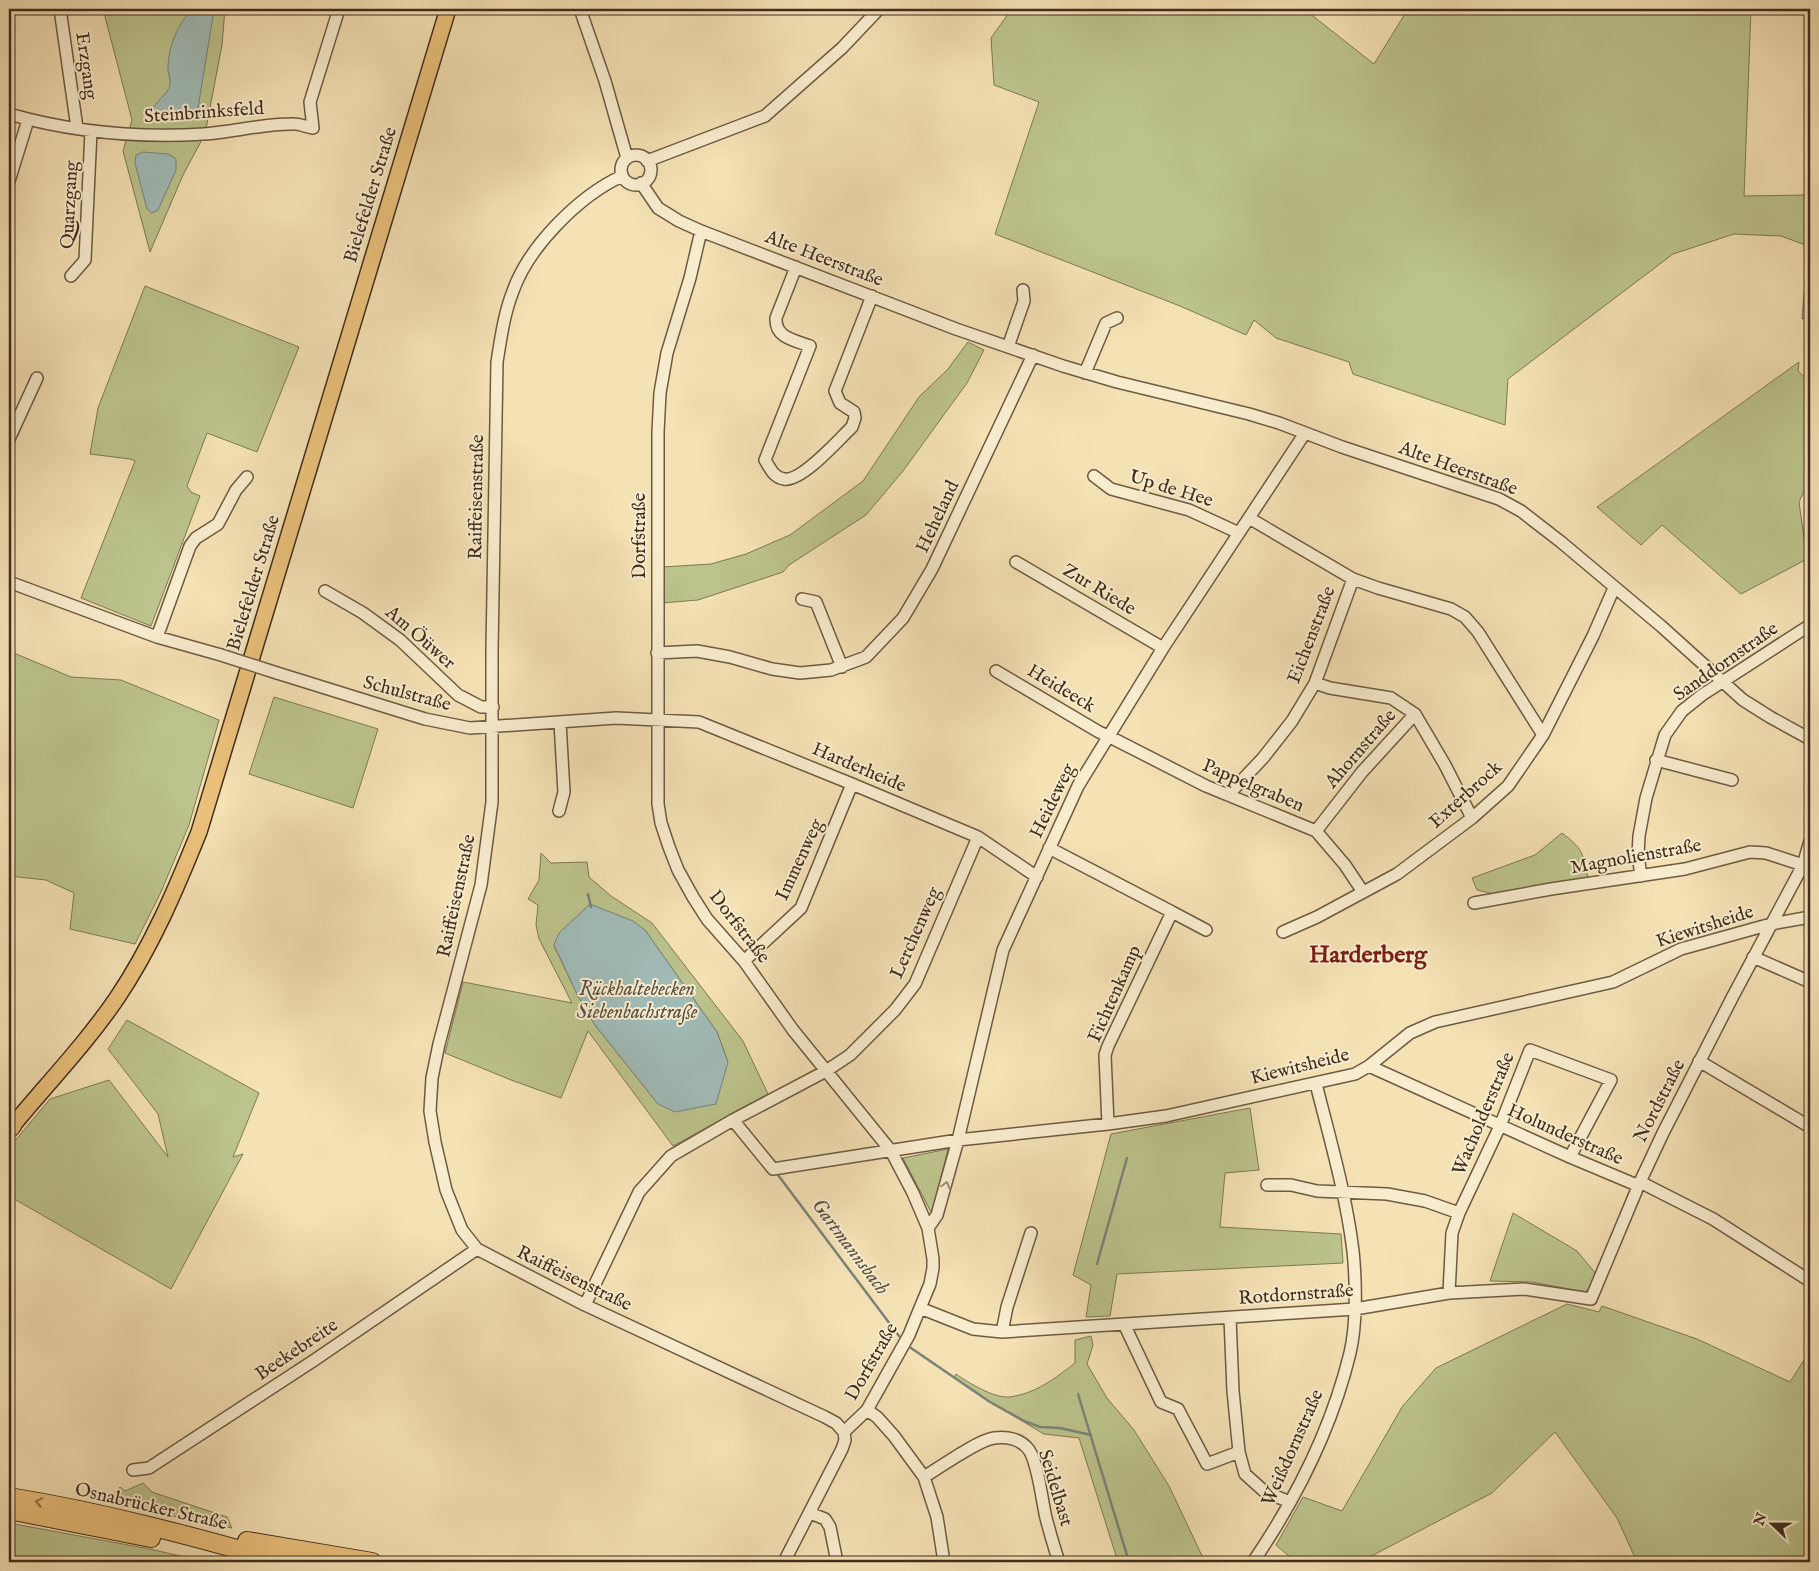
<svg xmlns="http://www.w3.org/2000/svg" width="1819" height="1571" viewBox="0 0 1819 1571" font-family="'IM FELL English',serif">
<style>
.green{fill:#bcc38c;stroke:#7e7854;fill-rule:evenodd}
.water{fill:#a0bbb7;stroke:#7a8279}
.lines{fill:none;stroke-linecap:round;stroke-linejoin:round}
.stream{stroke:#7a8279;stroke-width:2.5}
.minor-casing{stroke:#6e5a42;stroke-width:14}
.major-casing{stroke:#412d1c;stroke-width:18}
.highway-casing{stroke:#412d1c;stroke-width:20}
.minor{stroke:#f8ecce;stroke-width:11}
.major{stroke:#eac07a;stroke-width:15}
.highway{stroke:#eac07a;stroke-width:18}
.minor-bridge-casing{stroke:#6e5a42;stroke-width:14;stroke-linecap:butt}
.minor-bridge{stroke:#f8ecce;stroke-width:11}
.oneway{stroke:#9c8c75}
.oneway2{stroke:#8d6f46}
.labels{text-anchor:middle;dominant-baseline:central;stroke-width:4;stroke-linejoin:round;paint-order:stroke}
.street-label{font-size:19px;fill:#412d1c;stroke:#f8ecce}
.water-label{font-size:20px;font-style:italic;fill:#595043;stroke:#f8ecce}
.district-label{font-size:24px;font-weight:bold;fill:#7a1f14;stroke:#f8ecce}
</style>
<rect width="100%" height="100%" fill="#f4e1b4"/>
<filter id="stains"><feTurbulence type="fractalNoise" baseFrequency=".004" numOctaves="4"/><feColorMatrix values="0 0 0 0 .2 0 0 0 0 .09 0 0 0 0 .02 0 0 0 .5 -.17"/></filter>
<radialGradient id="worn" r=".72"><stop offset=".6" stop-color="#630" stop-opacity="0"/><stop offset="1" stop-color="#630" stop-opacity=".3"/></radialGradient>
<path class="green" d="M103,9H225L222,45L205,134L183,175L150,252L123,151L132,120Z
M1023,9H1304L1374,64L1408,9H1751L1744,196L1810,195V316L1802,319L1808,246L1781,236L1734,234L1673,254L1508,379L1505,425L1353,374L1349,362L1276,338L1254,320L1246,335L1180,306L995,234L1039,102L994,85L991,38L1008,14Z
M145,286L299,347L257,452L207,433L187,486L191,492L200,496L151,626L81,598L135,461L130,459L90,454L98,408Z
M968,342L984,350L967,383L903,471L866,515L789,565L783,572L698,600L662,603V567L711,564L746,554L790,535L863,481L919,397L948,369Z
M1799,362L1798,371L1810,382V477L1799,502L1807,559L1741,594L1662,525L1641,545L1597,507Z
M9,651L71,677L121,680L219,720L189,825L161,892L135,944L70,929L74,893L46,880L9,876Z
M274,697L378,729L353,808L249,774Z
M1562,833C1583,849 1583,853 1588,878L1494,894L1477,890L1472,878L1535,855Z
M541,853L551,863L587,862L589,877L611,896L652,923L743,1041L768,1094L673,1146L588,1031L561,1098L511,1080L445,1053L463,982L572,1003L539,939L536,925L538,905L528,899L539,880ZM590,904L645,930L717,1032L728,1062L658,1104L595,1025L578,996L554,946L560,933Z
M127,1020L259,1093L233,1157L243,1154L171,1289L9,1196V1148L50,1099L109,1080L168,1157L158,1114L108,1049Z
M1250,1108L1259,1170L1225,1173L1220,1227L1341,1234L1343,1263L1117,1274L1110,1316L1086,1317L1091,1285L1073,1275L1111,1134Z
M948,1149L932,1214L903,1158Z
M1513,1213L1577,1251L1596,1274L1590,1287L1585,1292L1532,1282L1490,1281Z
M1567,1304L1599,1312L1602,1306L1697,1339L1790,1382L1804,1360L1810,1365V1562H1637L1617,1518L1555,1432L1492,1493L1360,1562H1296L1276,1545L1303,1497L1342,1511L1402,1407L1436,1368Z
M1091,1336L1093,1345L1087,1364L1107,1398L1134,1430L1169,1486L1205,1562H1118L1079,1438L1044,1434L990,1402L954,1378L956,1374C969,1383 993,1398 1009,1397C1035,1394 1056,1378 1075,1363V1340Z
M143,1483L152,1492L227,1517L232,1528L105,1502L120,1487L125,1491Z
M9,1523L150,1549L206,1562H9Z"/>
<path class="water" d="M193,9L214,10L197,114L191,120L158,119L151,113C155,101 169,93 170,85C171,78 167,72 168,65C169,45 178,23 193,9Z
M143,152L168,154L176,159V170L158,210L152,213L147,209L135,163L136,155Z
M590,904L633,921L645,930L717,1032L728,1062L716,1104L675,1112L658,1104L595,1025L578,996L554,945L559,933Z"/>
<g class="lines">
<path class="stream" d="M588,894L591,907
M778,1175L899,1336
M1097,1264L1127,1158
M911,1348L990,1402L1024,1421L1040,1427L1060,1428L1091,1435
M1078,1394L1129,1562"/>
<g class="minor-casing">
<path id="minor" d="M60,9L77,128
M580,9L605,81L627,158
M9,114C72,132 139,138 204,134C233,132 262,124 291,124C298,123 306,127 313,128L310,102L339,9
M621 170a15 15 0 1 1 30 0a15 15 0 1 1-30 0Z
M647,161L765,116L842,48L879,9
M622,176C579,196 529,246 513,291C504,314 501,337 497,362L492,650V802L481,885L439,1044L432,1078L430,1111L435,1142L446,1190L462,1230L477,1249L585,1305L825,1417L836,1423L844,1432
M9,181L28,120
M641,183L658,208L679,221L701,231L956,329L1063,366L1117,382L1249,414L1279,423L1342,447L1499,499L1521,511L1561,542L1661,626L1743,700L1770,717L1810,739
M701,231L690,278L667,353L660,393L658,432V804L661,823L669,847L678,870L693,897L707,919L744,961L793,1030L891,1151L913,1193L928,1228L933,1259V1268L930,1284L920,1308L909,1335L867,1410L844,1432
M796,267L776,318C775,338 794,340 810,346L765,460C770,468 774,478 784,479C802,482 839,439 852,427L855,418L854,412L840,403L835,391L872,296
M71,276L85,260L91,131
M1008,347L1024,301L1023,290
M1085,373L1106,323L1117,318
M9,439L37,378
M1094,476L1111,489L1189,510L1239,533
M1249,518L1353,579L1378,588L1451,609L1465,617L1478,632L1543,735
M1016,562L1163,648
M9,582L157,637L221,655
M325,591L363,613L400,640L458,695L481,707H493
M802,599L816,602L842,667
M157,637L190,546L196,538L218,524L236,490L247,477
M657,653L697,651L730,657L772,669L800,673L831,670L866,657L903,618L932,569L1033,355
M996,671L1099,732L1108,736L1206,786L1316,831L1345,865L1363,892
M277,673L425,719L470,728L616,718L699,722L852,784L978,837L1037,877
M1315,683L1330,688L1391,698L1415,714L1445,765L1472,818
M1656,760L1732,780
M1228,795L1263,758L1292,721L1315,683L1353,579
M559,811L564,792L560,722
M1316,831L1362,772L1415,714
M1049,848L1172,912L1108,1046L1105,1055L1108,1124
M1641,876L1638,855L1639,836L1646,798L1665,735L1682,711L1702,695L1810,625
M1474,903L1551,889L1685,869L1750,852L1766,853L1803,865
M1172,912L1206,930
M1283,932L1317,917L1397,874L1472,818L1508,786L1543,735L1593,636L1614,588
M1753,957L1810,982
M744,961L801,908L852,784
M1699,1061L1810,1127
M1369,1066L1570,1157L1639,1186
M733,1120L773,1169L958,1140L1108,1124L1166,1116L1355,1074L1369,1066L1410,1033L1435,1022L1613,982L1681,949L1771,924L1810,917
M1640,1182L1713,1219L1810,1281
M1267,1185H1291L1317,1191L1387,1194L1425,1201L1459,1213
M928,1228L937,1215L958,1140L1003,950L1078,786L1163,648L1305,433
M1449,1293L1452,1233L1459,1213L1500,1126L1530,1050L1611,1080L1570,1157
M585,1305L639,1192L671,1156L733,1120L826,1071L850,1055L895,1010L915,984L978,837
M920,1308L973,1329L1002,1332L1355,1309L1449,1293L1524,1289L1591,1299L1640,1182L1663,1133L1733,996L1803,865L1810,841
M1230,1318L1233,1391L1239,1452L1245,1474L1265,1492L1290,1502
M1124,1324L1161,1402L1178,1409L1207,1464L1239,1452
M1002,1332L1007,1307L1031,1233
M867,1410L877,1417L894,1436L924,1477L937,1517L944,1562
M133,1470L149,1468L313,1361L477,1249
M924,1477C939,1468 978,1440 994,1438C1007,1436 1021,1439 1029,1450C1038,1463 1042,1501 1046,1518C1050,1533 1054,1547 1059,1562
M810,1513L825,1519L830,1527L837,1562
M784,1562L842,1449L845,1440L844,1432
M1253,1562C1296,1499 1332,1427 1350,1353C1357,1324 1356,1280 1353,1251C1346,1194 1330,1139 1316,1084"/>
</g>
<g class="major-casing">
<path id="major" d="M9,1130C45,1086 85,1045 117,998C152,946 176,889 199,832L448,9"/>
</g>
<g class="highway-casing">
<path id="highway" d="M9,1129L12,1126
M9,1497C102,1512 192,1536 283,1562
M9,1510L151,1538
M247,1541L372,1562"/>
</g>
<use href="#minor" class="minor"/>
<use href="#major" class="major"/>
<use href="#highway" class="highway"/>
<g class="minor-bridge-casing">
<path id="minor-bridge" d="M221,655L277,673"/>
</g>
<use href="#minor-bridge" class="minor-bridge"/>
</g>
<defs><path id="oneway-chevron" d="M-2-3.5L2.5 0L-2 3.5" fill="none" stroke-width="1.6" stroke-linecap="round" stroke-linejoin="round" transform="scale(1.25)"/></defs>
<use class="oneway" href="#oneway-chevron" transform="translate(946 1185) rotate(-75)"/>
<use class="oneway2" href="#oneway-chevron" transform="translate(39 1502) rotate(-169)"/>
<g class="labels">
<g class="street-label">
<text transform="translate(86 66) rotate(82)">Erzgang</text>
<text transform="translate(204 113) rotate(-4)">Steinbrinksfeld</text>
<text transform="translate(371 195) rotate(-73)">Bielefelder Straße</text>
<text transform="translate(70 205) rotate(-87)">Quarzgang</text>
<text transform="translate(824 259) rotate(21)">Alte Heerstraße</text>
<text transform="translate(1458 469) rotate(20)">Alte Heerstraße</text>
<text transform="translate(1171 489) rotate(17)">Up de Hee</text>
<text transform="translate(477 497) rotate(-89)">Raiffeisenstraße</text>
<text transform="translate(938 517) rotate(-65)">Heheland</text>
<text transform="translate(640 536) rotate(-90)">Dorfstraße</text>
<text transform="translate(254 583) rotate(-73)">Bielefelder Straße</text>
<text transform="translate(1099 590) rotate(31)">Zur Riede</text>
<text transform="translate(1312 635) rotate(-69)">Eichenstraße</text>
<text transform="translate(420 638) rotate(41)">Am Öüwer</text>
<text transform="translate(1726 662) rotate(-35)">Sanddornstraße</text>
<text transform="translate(1061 689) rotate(31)">Heideeck</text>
<text transform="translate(407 694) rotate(15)">Schulstraße</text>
<text transform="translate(1361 749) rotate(-49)">Ahornstraße</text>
<text transform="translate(859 768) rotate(23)">Harderheide</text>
<text transform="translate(1253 786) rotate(23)">Pappelgraben</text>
<text transform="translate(1466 795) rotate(-42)">Exterbrock</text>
<text transform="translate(1053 801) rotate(-64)">Heideweg</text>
<text transform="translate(1636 857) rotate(-10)">Magnolienstraße</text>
<text transform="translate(800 860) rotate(-65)">Immenweg</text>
<text transform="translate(457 896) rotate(-78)">Raiffeisenstraße</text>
<text transform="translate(739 927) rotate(52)">Dorfstraße</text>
<text transform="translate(1705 927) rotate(-18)">Kiewitsheide</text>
<text transform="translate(916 933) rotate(-66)">Lerchenweg</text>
<text transform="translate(1115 994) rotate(-66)">Fichtenkamp</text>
<text transform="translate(1300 1067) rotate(-14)">Kiewitsheide</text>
<text transform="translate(1660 1101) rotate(-63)">Nordstraße</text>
<text transform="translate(1484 1114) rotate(-67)">Wacholderstraße</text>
<text transform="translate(1565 1135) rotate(24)">Holunderstraße</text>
<text transform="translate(574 1279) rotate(26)">Raiffeisenstraße</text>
<text transform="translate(1296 1295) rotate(-4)">Rotdornstraße</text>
<text transform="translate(297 1350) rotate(-34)">Beekebreite</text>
<text transform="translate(872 1362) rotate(-60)">Dorfstraße</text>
<text transform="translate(1293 1448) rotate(-66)">Weißdornstraße</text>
<text transform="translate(1055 1488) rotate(73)">Seidelbast</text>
<text transform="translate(151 1507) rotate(13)">Osnabrücker Straße</text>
</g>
<g class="water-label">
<text x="637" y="989">Rückhaltebecken<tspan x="637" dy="23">Siebenbachstraße</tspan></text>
<text transform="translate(850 1247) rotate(53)">Gartmannsbach</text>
</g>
<g class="district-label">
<text x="1368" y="955">Harderberg</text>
</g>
</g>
<rect width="1819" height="1571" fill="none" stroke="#f4e1b4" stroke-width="30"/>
<rect x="10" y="10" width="1799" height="1551" fill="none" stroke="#412d1c" stroke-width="2.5"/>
<rect x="15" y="15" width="1789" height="1541" fill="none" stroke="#412d1c"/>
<g transform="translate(1772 1524) rotate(292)" stroke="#f8ecce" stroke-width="4" paint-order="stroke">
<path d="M0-4L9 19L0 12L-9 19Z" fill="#412d1c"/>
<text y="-8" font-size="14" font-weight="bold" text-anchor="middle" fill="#412d1c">N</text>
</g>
<rect width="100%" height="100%" filter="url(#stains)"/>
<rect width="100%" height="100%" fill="url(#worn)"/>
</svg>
